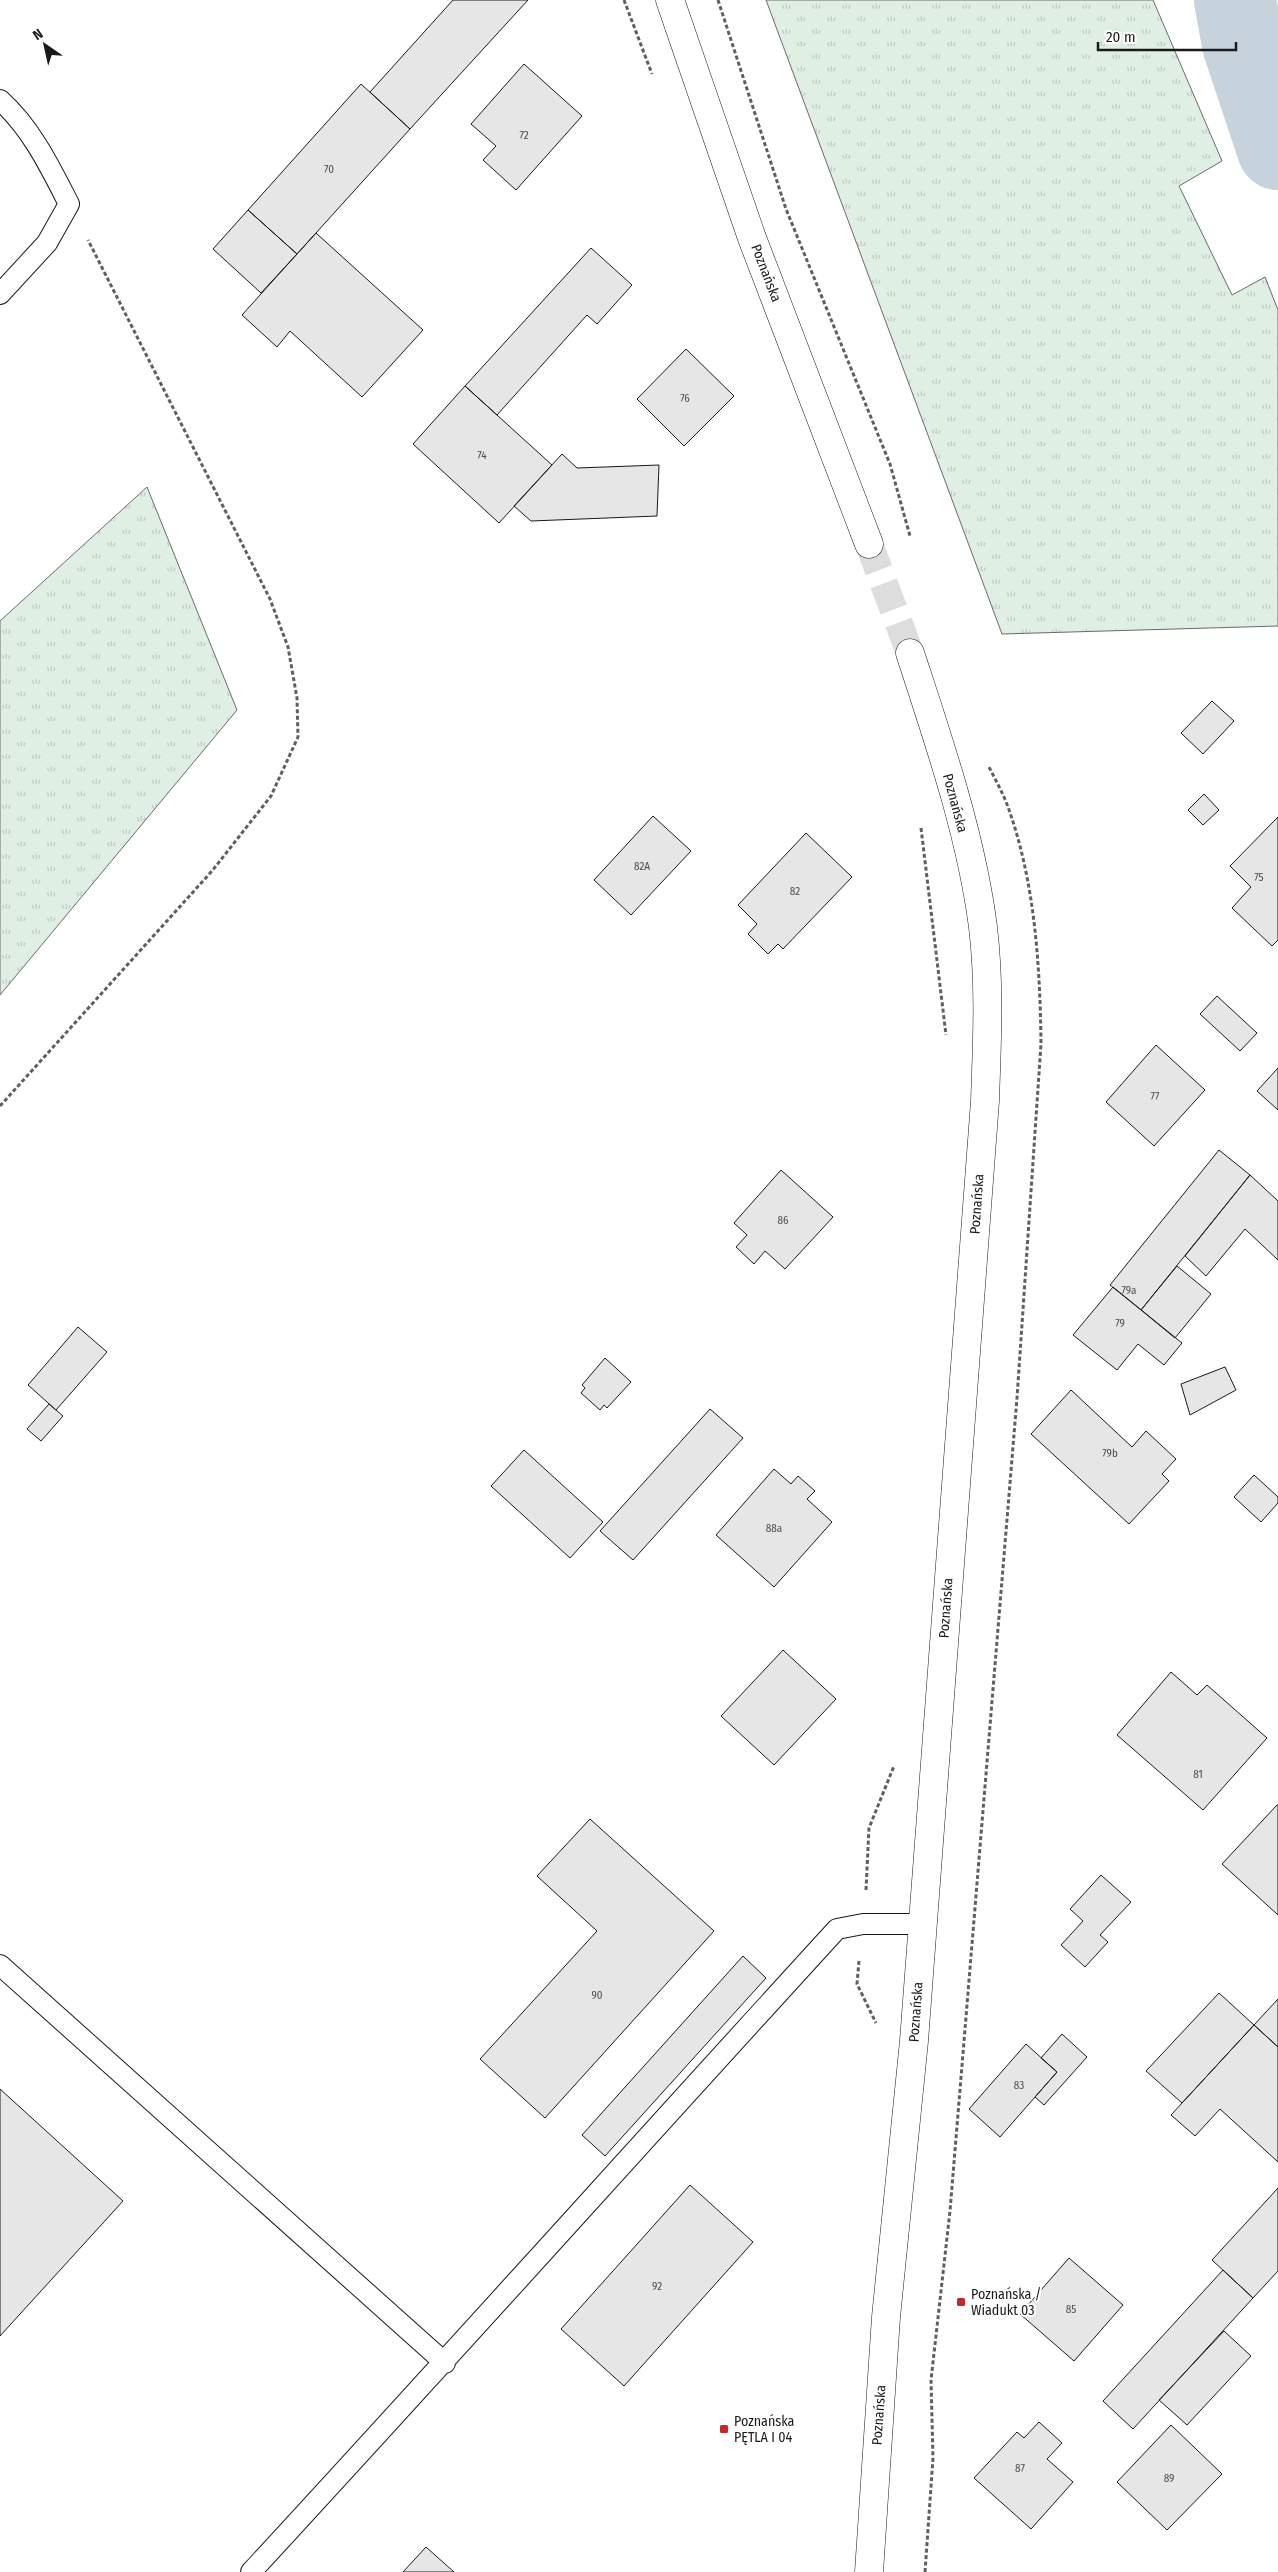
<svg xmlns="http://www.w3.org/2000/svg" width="1278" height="2572" viewBox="0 0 1278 2572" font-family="'Fira Sans Condensed',sans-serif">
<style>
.grass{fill:url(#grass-tufts);stroke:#6a6a6a}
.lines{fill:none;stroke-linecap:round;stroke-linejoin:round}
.river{stroke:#c6d2dc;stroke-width:82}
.building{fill:#e6e6e6;stroke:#1a1a1a}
.secondary-tunnel{stroke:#ddd;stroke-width:28;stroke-dasharray:28 14;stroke-linecap:butt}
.lane-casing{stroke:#1a1a1a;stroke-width:22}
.secondary-casing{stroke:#1a1a1a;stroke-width:29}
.path{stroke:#5f5f5f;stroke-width:3;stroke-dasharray:4 2.5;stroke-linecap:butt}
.lane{stroke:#fff;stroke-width:20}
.secondary{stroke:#fff;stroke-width:28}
.poi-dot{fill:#c62828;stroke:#fff;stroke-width:2}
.labels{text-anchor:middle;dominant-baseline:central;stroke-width:4;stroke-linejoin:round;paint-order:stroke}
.number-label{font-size:11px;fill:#4d4d4d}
.street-label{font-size:14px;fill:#1a1a1a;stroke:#fff}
.poi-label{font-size:14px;fill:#1a1a1a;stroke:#fff;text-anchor:start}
</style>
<defs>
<pattern id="grass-tufts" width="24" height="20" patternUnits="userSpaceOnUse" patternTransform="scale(1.25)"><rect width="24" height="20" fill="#e0efe3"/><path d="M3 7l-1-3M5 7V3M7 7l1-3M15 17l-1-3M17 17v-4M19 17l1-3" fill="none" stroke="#c0ccc2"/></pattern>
</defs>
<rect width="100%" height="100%" fill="#fff"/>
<path class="grass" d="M766,0H1153L1222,161L1179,186L1232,295L1265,277L1278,310V626L1002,634Z
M147,487L237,710L0,995V621Z"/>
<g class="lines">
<path class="river" d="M1235,0L1243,44L1278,149"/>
</g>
<path class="building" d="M453,0H528L410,129L370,92Z
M524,64L582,116L516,190L483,160L496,146L471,124Z
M361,84L410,129L297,254L248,210Z
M248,210L297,254L261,293L213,249Z
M316,233L423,330L362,397L290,331L277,347L242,315Z
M591,248L632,285L597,324L587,315L497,415L465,386Z
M686,349L734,396L684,446L637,399Z
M465,386L552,465L499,523L413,444Z
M562,454L577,468L659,465L657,516L531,521L514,506Z
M1212,701L1234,721L1203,754L1181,733Z
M1204,794L1219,810L1203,825L1188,810Z
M653,816L691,851L631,915L594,880Z
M1278,817V940L1272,946L1232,908L1251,887L1230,866Z
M806,833L852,877L783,949L778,944L768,954L748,934L757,924L738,905Z
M1217,996L1257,1033L1240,1051L1200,1014Z
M1156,1045L1205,1090L1154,1146L1106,1102Z
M1278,1068V1110L1257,1091Z
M1219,1150L1250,1175L1141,1310L1110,1285Z
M781,1170L833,1217L785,1269L765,1251L754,1264L736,1247L747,1235L734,1223Z
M1250,1175L1278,1201V1260L1245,1229L1206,1276L1185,1256Z
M1177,1266L1211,1294L1175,1338L1141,1310Z
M1113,1287L1182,1343L1164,1365L1138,1344L1117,1370L1073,1335Z
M78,1327L107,1352L56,1410L28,1385Z
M605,1358L631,1382L607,1408L604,1405L600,1410L581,1393L585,1388L582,1385Z
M1225,1367L1236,1390L1190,1415L1181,1384Z
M1071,1390L1132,1447L1146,1431L1176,1459L1162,1474L1169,1481L1129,1524L1031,1434Z
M49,1404L63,1416L41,1441L27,1429Z
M710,1409L743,1438L633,1560L600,1531Z
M524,1450L603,1522L570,1558L491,1486Z
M774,1469L791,1484L798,1476L815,1491L807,1499L832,1522L774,1587L716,1535Z
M1254,1475L1278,1497V1503L1261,1522L1234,1497Z
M783,1650L836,1699L774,1765L721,1716Z
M1171,1672L1197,1695L1207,1685L1267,1738L1203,1810L1117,1735Z
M1277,1805H1278V1915L1222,1864Z
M590,1819L714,1931L545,2118L480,2059L597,1931L537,1876Z
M1101,1875L1131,1902L1100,1935L1108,1942L1085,1967L1061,1945L1083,1921L1070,1909Z
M743,1956L766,1978L605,2156L582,2135Z
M1219,1993L1254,2025L1182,2103L1146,2071Z
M1278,1999V2047L1254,2025Z
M1254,2025L1278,2047V2162L1220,2109L1195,2136L1171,2115Z
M1062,2034L1087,2057L1044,2105L1035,2097L1057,2072L1041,2058Z
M1026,2044L1057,2072L1000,2137L969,2109Z
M0,2089L123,2201L0,2336Z
M690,2185L753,2242L624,2386L561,2329Z
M1278,2188V2271L1253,2298L1212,2260Z
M1069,2258L1123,2305L1074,2361L1020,2314Z
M1223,2270L1253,2298L1133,2429L1103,2401Z
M1224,2331L1251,2356L1187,2425L1159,2400Z
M1039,2422L1062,2443L1047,2459L1073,2482L1031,2529L974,2478L1017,2432L1024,2438Z
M1171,2425L1222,2474L1167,2530L1117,2482Z
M426,2547L454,2572H403Z"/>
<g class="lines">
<path class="secondary-tunnel" d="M869,544L910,653"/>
<g class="lane-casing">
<path id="lane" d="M0,100C32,129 50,167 69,204L47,243L0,294
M0,1965L445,2363
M251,2572C448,2359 641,2143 837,1929L863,1924H922"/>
</g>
<g class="secondary-casing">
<path id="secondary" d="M670,0L752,238L869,544
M869,2572L886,2317L914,2041L985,1101C987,1043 990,985 983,927C971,834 939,742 910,653"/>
</g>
<path class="path" d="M624,0L652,74
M718,0L786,209L890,464L910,536
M921,828L946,1035
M0,1106L212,871L271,796L298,737L297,698L288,647L270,599L88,240
M866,1890L869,1828L894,1766
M859,1961L857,1984L876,2023
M925,2572L933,2458L931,2380L950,2211L1017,1398L1041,1044C1040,965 1035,882 1008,807C1003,793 995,779 988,765"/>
<use href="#lane" class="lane"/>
<use href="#secondary" class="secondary"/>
</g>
<g class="poi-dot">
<rect x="956" y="2297" width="10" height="10" rx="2.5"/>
<rect x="719" y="2424" width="10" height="10" rx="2.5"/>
</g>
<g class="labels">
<g class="number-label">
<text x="524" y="135">72</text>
<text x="329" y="169">70</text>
<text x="685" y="398">76</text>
<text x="482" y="455">74</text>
<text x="642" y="866">82A</text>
<text x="1259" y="877">75</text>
<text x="795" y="891">82</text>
<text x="1155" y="1096">77</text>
<text x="783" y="1220">86</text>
<text x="1129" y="1290">79a</text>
<text x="1120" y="1323">79</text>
<text x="1110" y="1453">79b</text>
<text x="774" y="1528">88a</text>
<text x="1198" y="1774">81</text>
<text x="597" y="1995">90</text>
<text x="1019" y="2085">83</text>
<text x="657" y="2286">92</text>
<text x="1071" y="2309">85</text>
<text x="1020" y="2468">87</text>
<text x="1169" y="2478">89</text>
</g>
<g class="street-label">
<text transform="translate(766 273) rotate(69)">Poznańska</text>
<text transform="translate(955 803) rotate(75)">Poznańska</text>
<text transform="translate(977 1204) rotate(-86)">Poznańska</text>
<text transform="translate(946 1608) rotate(-86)">Poznańska</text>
<text transform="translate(916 2012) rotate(-86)">Poznańska</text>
<text transform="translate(879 2415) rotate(-86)">Poznańska</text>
</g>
<g class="poi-label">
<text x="971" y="2294">Poznańska /<tspan x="971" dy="16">Wiadukt 03</tspan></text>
<text x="734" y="2421">Poznańska<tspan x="734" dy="16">PĘTLA I 04</tspan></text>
</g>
</g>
<g transform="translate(45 45) rotate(326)" stroke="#ffffff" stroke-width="4" paint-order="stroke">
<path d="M0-4L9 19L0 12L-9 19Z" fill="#1a1a1a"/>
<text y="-8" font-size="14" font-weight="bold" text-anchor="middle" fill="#1a1a1a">N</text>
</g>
<path d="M1098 42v8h138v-8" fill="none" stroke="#1a1a1a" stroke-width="2.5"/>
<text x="1106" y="42" font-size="15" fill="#1a1a1a" stroke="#ffffff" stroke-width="4" paint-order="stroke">20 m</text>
</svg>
